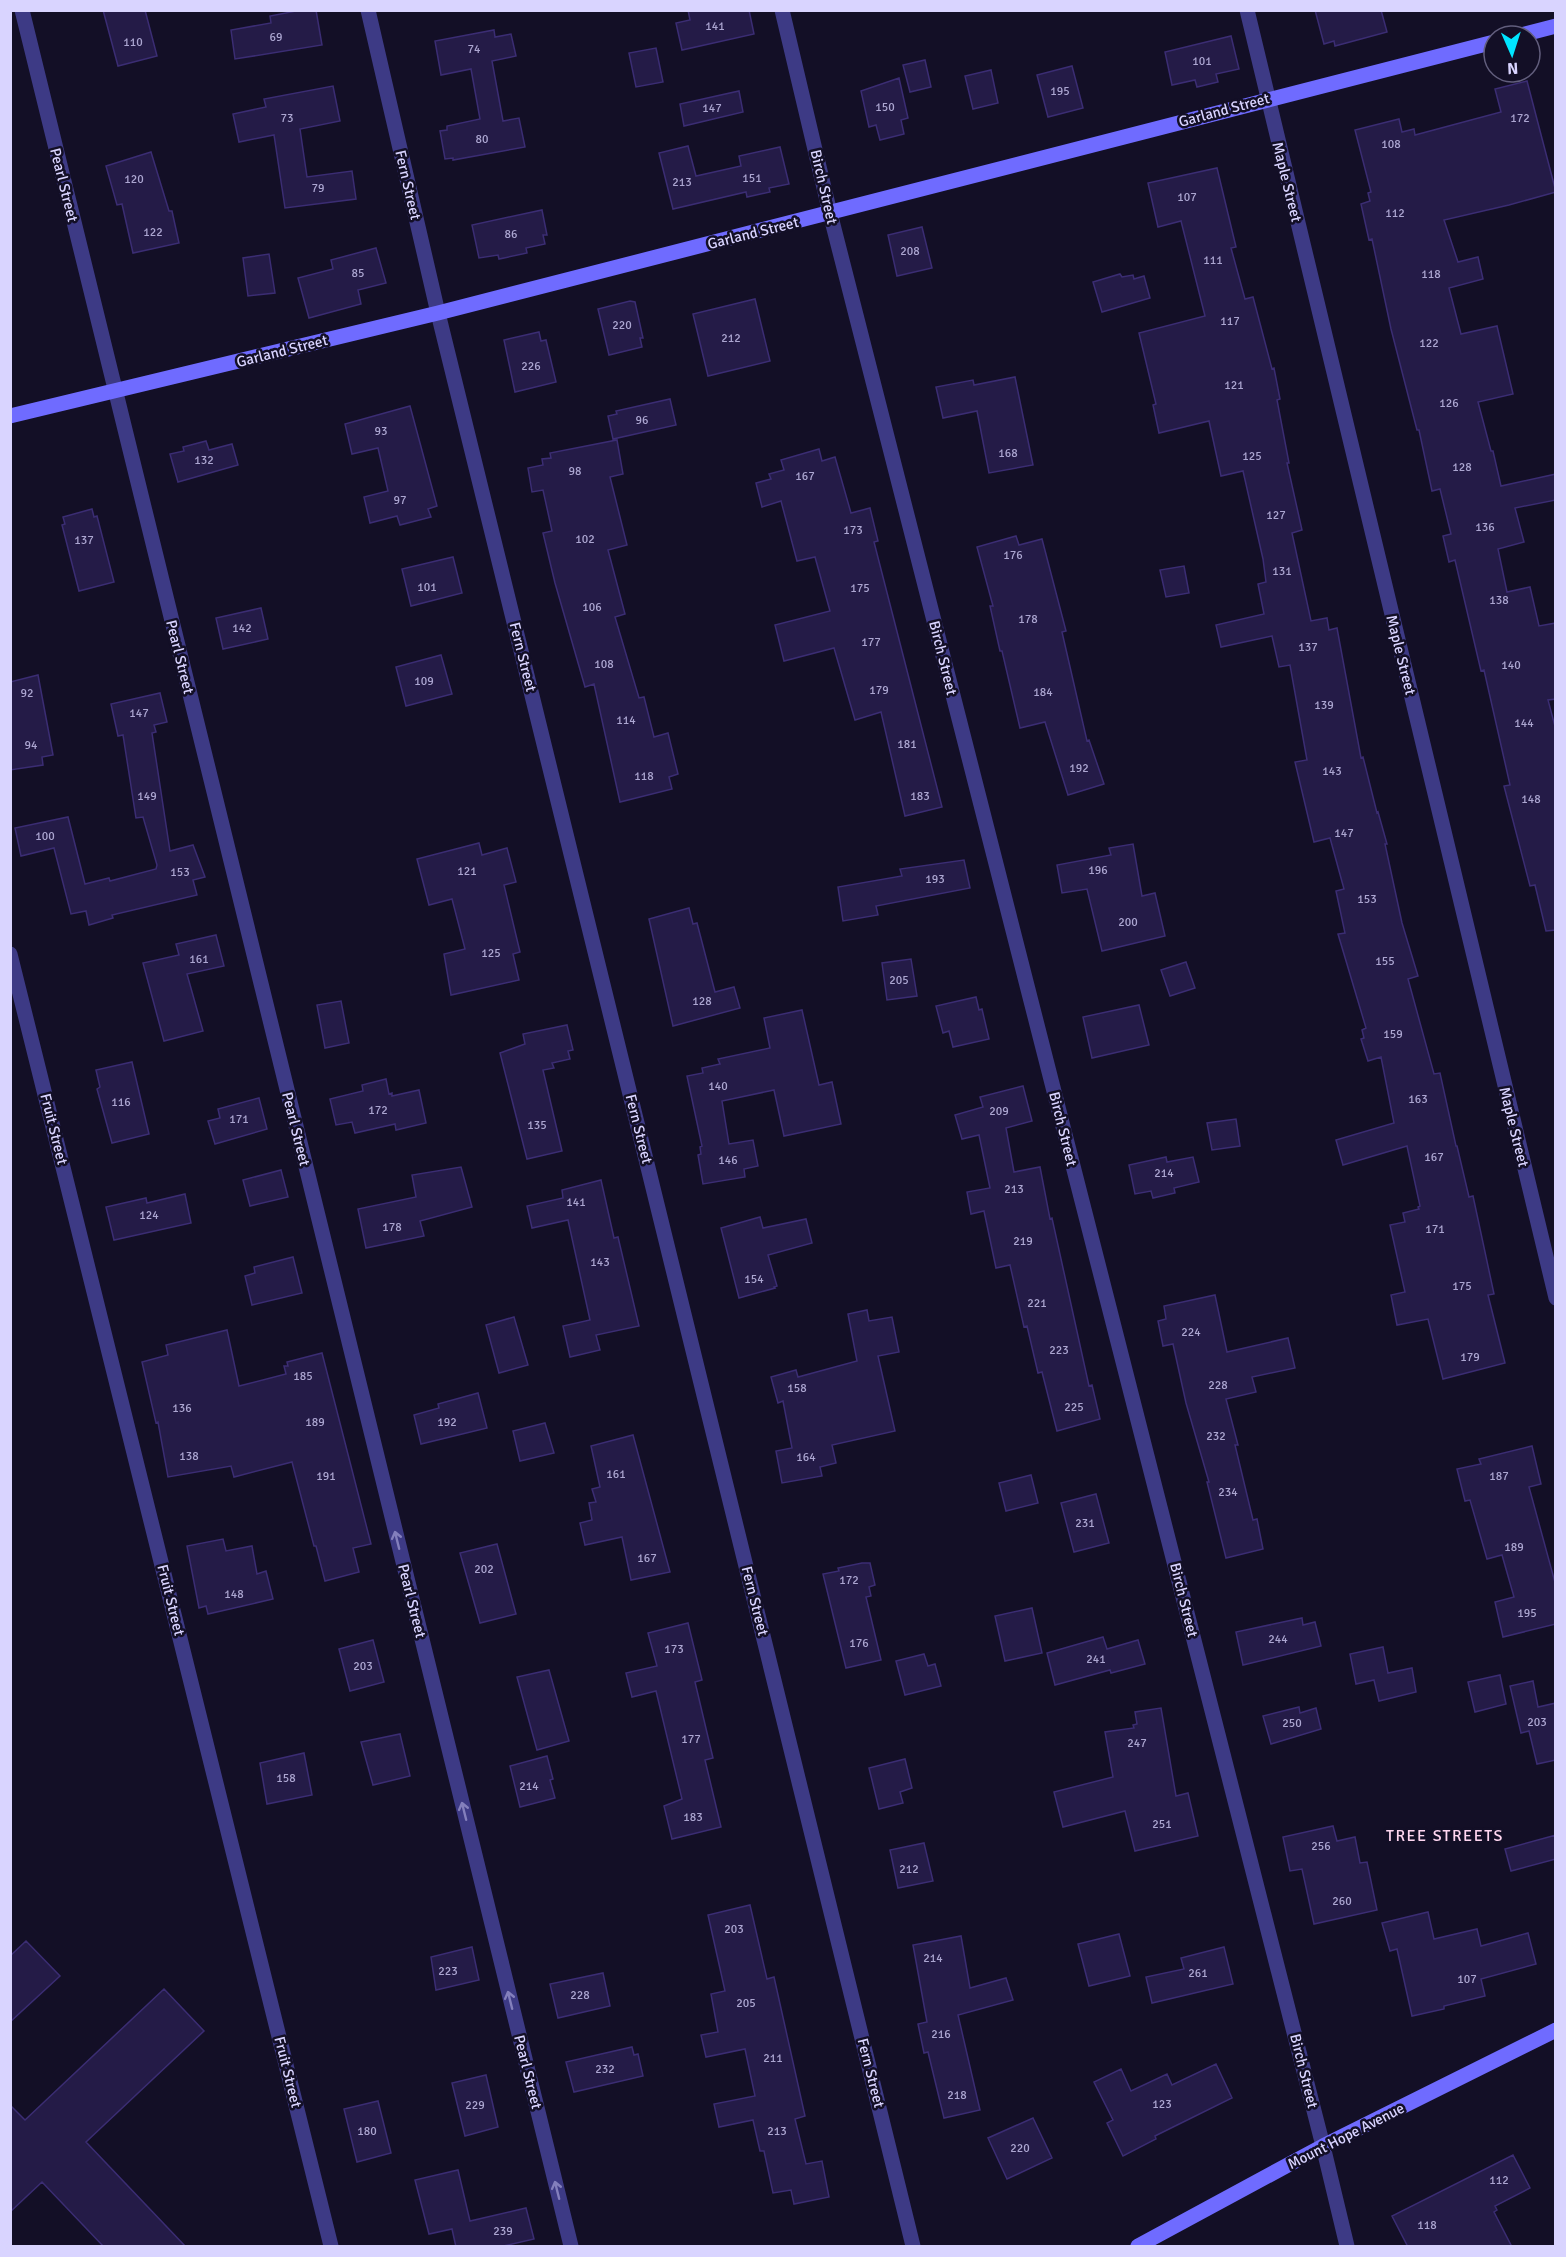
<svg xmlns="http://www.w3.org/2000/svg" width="1566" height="2257" viewBox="0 0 1566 2257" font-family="Signika,sans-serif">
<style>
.building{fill:#241b47;stroke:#3b2d73;stroke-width:1.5}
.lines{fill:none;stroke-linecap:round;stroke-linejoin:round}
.street{stroke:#3d3a85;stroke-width:15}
.secondary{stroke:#6f6bff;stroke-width:15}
.oneway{stroke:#837fbc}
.labels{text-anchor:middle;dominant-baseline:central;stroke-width:5;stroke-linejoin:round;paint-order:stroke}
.number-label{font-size:12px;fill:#aca6d1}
.street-label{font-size:15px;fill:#d9d4ff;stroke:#130f26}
.neighbourhood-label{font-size:16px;letter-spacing:1.5px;fill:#ffd6f0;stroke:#130f26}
</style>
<rect width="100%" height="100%" fill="#130f26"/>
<path class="building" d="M103,10H145L157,56L118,66Z
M301,10H316L322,45L235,59L231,30L271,23L270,16Z
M688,10H749L754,34L682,50L676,23L690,20Z
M1315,10H1381L1387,32L1335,46L1334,41L1324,44Z
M494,30L495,37L511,34L516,56L492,61L503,121L519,118L525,147L453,160V158L445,159L440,131L447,130V126L480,119L471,69L441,75L435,41Z
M1231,36L1239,69L1216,74L1218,82L1197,87L1195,80L1172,85L1165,52Z
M656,48L663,82L636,87L629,53Z
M925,60L931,87L910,92L903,65Z
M1072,66L1083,108L1048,117L1037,75Z
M991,70L998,103L973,109L965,76Z
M899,78L908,118L901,120L904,134L880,140L876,125L869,127L861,91Z
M1527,81L1556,192L1509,205L1444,220L1458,262L1478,257L1483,279L1449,288L1461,334L1497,326L1513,394L1478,402L1491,451H1493L1501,486L1556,474V500L1515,508L1524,542L1498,549L1507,592L1530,587L1539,626L1556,623V699L1548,700L1556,730V930L1546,931L1535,885L1530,886L1504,786L1510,785L1484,670L1481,671L1455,560L1449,562L1443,536L1451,534L1440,489L1432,491L1419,430H1417L1391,329L1372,239L1369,240L1361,204L1370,201L1368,193L1371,192L1355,130L1399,119L1402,132L1414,129L1415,135L1501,112L1495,89Z
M333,86L340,121L300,129L307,177L352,171L356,199L285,208L274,135L239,142L233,114L266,107L264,99Z
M739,91L743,112L684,126L680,104Z
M688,146L696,176L741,166L739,156L780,147L789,184L769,188L770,192L747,197L746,192L673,209L659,153Z
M151,152L169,211H172L179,243L133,253L122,204L117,205L106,166Z
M1217,168L1236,247L1231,248L1245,299L1253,297L1272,369L1274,368L1280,399L1277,400L1289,463H1287L1302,530L1292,533L1311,621L1327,618L1329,630L1337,628L1361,758L1363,757L1377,813L1378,812L1387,844H1385L1402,923L1418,976L1408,979L1434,1074L1440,1073L1456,1146H1457L1469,1197L1473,1196L1494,1294L1488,1295L1505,1363L1443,1379L1428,1319L1397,1325L1391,1295L1405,1292L1390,1225L1405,1222L1403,1213L1419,1209L1418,1207L1420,1206L1407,1146L1343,1165L1336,1140L1394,1123L1381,1057L1368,1061L1361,1039L1364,1038L1362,1030L1366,1028L1338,934L1345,933L1336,891L1344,889L1330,838L1314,842L1295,762L1307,760L1290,665L1279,667L1272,636L1221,647L1216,625L1264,614L1258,584L1266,582L1263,559L1243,471L1221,476L1209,421L1159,433L1153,405L1156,404L1139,333L1205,316L1181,221L1158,227L1148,183Z
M542,210L547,235H543L545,244L526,248L527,253L499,259L498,255L479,258L472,225Z
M922,227L932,268L897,276L888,235Z
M376,248L386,283L358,290L361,304L309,318L298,278L333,269L331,260Z
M269,254L275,293L248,296L243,258Z
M1120,274L1122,277L1133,275L1134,279L1144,276L1150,298L1102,312L1093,282Z
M755,299L770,361L708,376L693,314Z
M630,301L635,302L643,338H640L642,347L609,355L598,309Z
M539,332L541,341L546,340L556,382L515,392L504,340Z
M1015,377L1033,465L989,473L977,411L943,418L936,387L973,380L974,385Z
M670,399L676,425L613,439L608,416L617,414L616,411Z
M410,406L437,506L428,509L431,517L400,525L397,516L370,523L364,497L388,491L378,448L352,454L345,424Z
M617,440L623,474L610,477L627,545L608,550L625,614L615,617L639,698L644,697L654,737L668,733L678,774L669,777L672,789L620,802L594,684L585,687L555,583L543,533L552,531L543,490L532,492L528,468L543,465L542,459L551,458L550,453Z
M206,441L209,450L232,444L238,465L178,482L170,454L184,451L183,447Z
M819,449L822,461L835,457L851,513L870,508L878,541L874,542L942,807L905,816L881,712L855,720L834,648L784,661L775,625L830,611L815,557L797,561L781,501L762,507L756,483L771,479L769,474L784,470L781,460Z
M92,509L94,517L97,516L114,582L79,591L62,525L65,524L63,517Z
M1016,536L1019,545L1042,539L1066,631L1062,632L1087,741L1089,740L1104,784L1068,795L1045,722L1020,728L1002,651H1000L990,606H993L977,547Z
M453,557L462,593L411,606L402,569Z
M1184,566L1189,593L1166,597L1160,570Z
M261,608L268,639L223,649L216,618Z
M441,655L452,694L406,706L396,667Z
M38,675L53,755L42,757L43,765L10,770V682Z
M160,693L167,722L154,725L156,732L152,733L170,851L193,845L205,877L193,880L197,895L112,915L113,918L89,925L86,911L71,914L54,848L21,856L15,828L68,817L85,884L109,878L110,881L156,869L157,865L143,817L136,818L123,735L118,736L111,704Z
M479,843L482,855L507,848L516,882L504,885L520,952L513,954L519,980L451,995L444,954L465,949L452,899L429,905L417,859Z
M1133,844L1142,896L1155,893L1165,936L1102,951L1087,889L1062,893L1057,865L1111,855L1109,848Z
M964,860L970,888L876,906L878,915L843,921L838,887L902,876L900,869Z
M689,908L693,924L697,923L715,992L734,987L740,1008L673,1026L649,919Z
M216,935L224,966L187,974L203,1031L164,1041L143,963L179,955L176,944Z
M911,959L917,996L887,1000L882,963Z
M1186,962L1195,988L1170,996L1161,970Z
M976,997L979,1010L982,1009L989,1039L953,1047L949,1031L943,1033L936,1006Z
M341,1001L349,1043L325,1048L317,1005Z
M1139,1005L1149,1045L1092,1058L1083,1017Z
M802,1010L819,1085L832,1082L841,1124L784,1136L774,1090L722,1101L729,1144L753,1140L758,1166L744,1169L745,1177L703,1184L698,1155L701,1154L700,1147L702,1146L687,1076L703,1073L702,1068L720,1064L718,1059L770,1048L764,1018Z
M567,1025L573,1050L568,1051L570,1059L552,1063L554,1068L543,1070L562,1151L527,1159L500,1053L525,1044L523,1034Z
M132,1062L149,1134L112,1143L97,1089L100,1087L96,1070Z
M386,1079L389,1094L392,1093V1096L419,1090L426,1123L396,1130L395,1124L355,1133L352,1122L336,1125L330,1099L363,1091L362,1085Z
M1023,1086L1032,1121L1006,1128L1014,1172L1040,1167L1050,1219L1052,1218L1089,1386L1092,1385L1100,1419L1057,1431L1042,1372L1038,1373L1027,1326L1024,1327L1010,1265L996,1268L984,1211L971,1214L967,1192L990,1188L979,1135L962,1139L955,1115L983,1107L980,1097Z
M259,1098L267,1129L215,1144L208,1121L220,1118L218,1109Z
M1236,1119L1240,1146L1212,1150L1207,1123Z
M1166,1157L1167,1162L1193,1157L1199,1182L1174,1188L1175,1193L1153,1198L1151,1191L1135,1194L1129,1165Z
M461,1167L472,1207L420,1221L424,1236L366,1248L358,1209L416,1197L412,1175Z
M281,1170L288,1197L250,1206L243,1180Z
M601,1180L614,1238L618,1237L639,1326L596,1335L600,1350L570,1357L563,1326L590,1320L568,1220L532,1228L527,1206L563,1198L562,1190Z
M185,1194L191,1223L114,1240L106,1207L146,1198L147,1203Z
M760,1217L763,1228L806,1219L812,1243L768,1255L777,1286L774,1287L775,1288L739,1298L721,1228Z
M293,1257L302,1293L252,1305L245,1276L255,1273L254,1267Z
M1215,1295L1227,1352L1288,1338L1295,1368L1252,1377L1256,1392L1226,1399L1238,1445H1235L1253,1520L1257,1519L1263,1549L1226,1558L1207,1482H1209L1186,1403L1173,1344L1163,1346L1158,1321L1166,1319L1164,1306Z
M867,1310L869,1321L892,1317L899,1352L878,1356L895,1431L832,1445L836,1463L820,1467L822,1476L782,1483L776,1451L792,1448L783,1401L778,1403L771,1377L796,1370L798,1377L857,1361L848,1314Z
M514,1317L528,1365L499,1373L486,1325Z
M227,1330L239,1386L286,1374L284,1366H288L287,1362L322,1353L371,1544L353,1548L359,1572L325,1581L316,1546H314L292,1462L234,1477L231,1466L168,1477L158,1422L156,1423L142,1362L168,1355L166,1345Z
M478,1393L487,1428L421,1444L414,1415L439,1408L438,1404Z
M545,1423L554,1453L520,1461L513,1431Z
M633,1435L670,1572L631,1580L622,1537L585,1545L580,1523L592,1520L589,1503L596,1502L592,1489L600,1487L591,1446Z
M1532,1446L1541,1484L1529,1487L1556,1586V1624L1503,1637L1495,1602L1514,1597L1502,1555L1487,1559L1470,1500L1465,1501L1457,1469L1481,1464L1479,1459Z
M1031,1475L1038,1503L1006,1511L999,1483Z
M1096,1494L1109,1543L1074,1552L1061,1503Z
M223,1539L226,1551L252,1546L257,1574L266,1571L273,1599L208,1614L206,1606L199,1608L187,1546Z
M497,1544L516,1614L480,1623L460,1553Z
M862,1563H870L875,1585L869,1587L871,1596L866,1597L881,1660L846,1668L823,1574L839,1571L838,1568Z
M1032,1608L1042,1653L1005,1661L995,1616Z
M1302,1618L1303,1625L1315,1622L1321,1646L1243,1665L1236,1632Z
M688,1623L702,1680L695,1682L713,1758L705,1760L721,1827L672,1839L664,1806L682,1799L656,1691L632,1697L626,1673L657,1666L648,1633Z
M1103,1637L1107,1649L1138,1640L1145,1664L1111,1673L1110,1670L1055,1685L1047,1653Z
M373,1640L384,1682L350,1691L339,1649Z
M1383,1647L1388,1673L1412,1668L1416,1692L1379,1701L1374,1680L1356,1684L1350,1654Z
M924,1654L928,1666L935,1664L941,1686L905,1695L896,1661Z
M549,1670L569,1741L537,1750L517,1677Z
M1500,1675L1506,1704L1475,1712L1468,1682Z
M1533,1681L1538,1707L1556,1703V1760L1537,1764L1529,1731L1521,1733L1510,1686Z
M1299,1707L1300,1713L1316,1708L1321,1729L1271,1744L1263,1716Z
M1161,1708L1176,1796L1188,1793L1198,1836L1135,1851L1125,1811L1063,1827L1054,1792L1113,1777L1105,1732L1134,1728L1133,1725L1137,1724L1135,1712Z
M400,1734L410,1776L373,1785L361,1742Z
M304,1753L312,1795L267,1804L260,1763Z
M547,1756L553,1779L550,1780L555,1798L520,1807L510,1766Z
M905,1759L912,1788L900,1792L903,1803L879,1809L869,1768Z
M1333,1826L1337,1841L1355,1837L1360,1863L1367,1862L1377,1910L1314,1924L1302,1869L1290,1871L1283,1837Z
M1556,1835V1859L1511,1871L1505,1849Z
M924,1843L933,1881L898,1888L890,1850Z
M750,1905L767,1979L774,1977L805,2116L795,2119L806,2164L822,2161L829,2197L794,2204L791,2190L773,2193L764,2151H760L753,2120L719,2127L714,2104L755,2096L745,2049L706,2057L701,2035L718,2032L711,1994L725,1991L708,1915Z
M1428,1912L1434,1939L1477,1929L1481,1946L1528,1933L1536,1964L1481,1979L1485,1996L1444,2006V2009L1412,2016L1397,1949L1390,1951L1382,1923Z
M1119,1934L1130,1976L1089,1986L1078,1944Z
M961,1936L970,1988L1006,1978L1013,2000L958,2015L980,2110L944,2118L928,2052L924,2053L918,2024L927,2022L913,1945Z
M26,1941L60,1976L10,2022V1956Z
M472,1947L479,1980L436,1990L431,1957Z
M1224,1947L1233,1984L1152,2003L1146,1977L1184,1969L1181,1958Z
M603,1973L610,2006L558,2018L550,1984Z
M164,1989L204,2031L86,2142L186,2247H104L42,2182L10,2212V2105L25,2120Z
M632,2047L634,2055L638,2054L643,2076L574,2092L566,2062Z
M1216,2064L1232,2098L1155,2136L1156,2139L1123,2156L1107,2123L1113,2120L1094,2082L1121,2069L1131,2091L1167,2074L1172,2085Z
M486,2075L498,2127L465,2136L452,2083Z
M378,2101L391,2153L357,2162L344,2109Z
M1033,2118L1052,2158L1007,2179L988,2138Z
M1513,2155L1530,2188L1495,2206L1497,2210L1494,2212L1512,2247H1408L1392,2216Z
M458,2170L470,2221L526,2208L534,2239L499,2247H456L452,2229L429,2234L415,2180Z"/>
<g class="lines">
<path class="street" d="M22,10L571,2246
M368,10L438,313L913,2246
M782,10L830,213L1323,2146L1347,2246
M1247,10L1556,1298
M10,954L331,2246"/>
<path class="secondary" d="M1517,36L1556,26
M10,416L438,313L1494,42
M1138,2246L1323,2146L1556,2030"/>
</g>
<defs><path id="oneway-shaft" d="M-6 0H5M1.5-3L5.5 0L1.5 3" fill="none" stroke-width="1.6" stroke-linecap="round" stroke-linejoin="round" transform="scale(1.5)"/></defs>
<g class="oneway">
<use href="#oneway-shaft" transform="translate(397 1540) rotate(-104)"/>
<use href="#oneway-shaft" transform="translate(464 1811) rotate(-104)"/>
<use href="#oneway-shaft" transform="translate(510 2000) rotate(-104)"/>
<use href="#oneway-shaft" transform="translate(557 2190) rotate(-104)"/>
</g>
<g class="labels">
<g class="number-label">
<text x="715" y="26">141</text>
<text x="276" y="37">69</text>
<text x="133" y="42">110</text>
<text x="474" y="49">74</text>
<text x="1202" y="61">101</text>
<text x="1060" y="91">195</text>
<text x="885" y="107">150</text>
<text x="712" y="108">147</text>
<text x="287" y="118">73</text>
<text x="1520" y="118">172</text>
<text x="482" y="139">80</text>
<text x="1391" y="144">108</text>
<text x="752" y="178">151</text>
<text x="134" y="179">120</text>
<text x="682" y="182">213</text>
<text x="318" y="188">79</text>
<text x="1187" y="197">107</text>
<text x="1395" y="213">112</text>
<text x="153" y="232">122</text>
<text x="511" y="234">86</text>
<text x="910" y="251">208</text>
<text x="1213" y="260">111</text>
<text x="358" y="273">85</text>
<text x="1431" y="274">118</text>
<text x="1230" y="321">117</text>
<text x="622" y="325">220</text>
<text x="731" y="338">212</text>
<text x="1429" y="343">122</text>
<text x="531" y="366">226</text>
<text x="1234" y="385">121</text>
<text x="1449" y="403">126</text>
<text x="642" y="420">96</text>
<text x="381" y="431">93</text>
<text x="1008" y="453">168</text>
<text x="1252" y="456">125</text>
<text x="204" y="460">132</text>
<text x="1462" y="467">128</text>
<text x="575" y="471">98</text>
<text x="805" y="476">167</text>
<text x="400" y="500">97</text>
<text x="1276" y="515">127</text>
<text x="1485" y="527">136</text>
<text x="853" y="530">173</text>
<text x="585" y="539">102</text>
<text x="84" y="540">137</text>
<text x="1013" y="555">176</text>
<text x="1282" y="571">131</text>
<text x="427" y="587">101</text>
<text x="860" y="588">175</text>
<text x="1499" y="600">138</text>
<text x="592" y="607">106</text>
<text x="1028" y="619">178</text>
<text x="242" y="628">142</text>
<text x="871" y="642">177</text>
<text x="1308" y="647">137</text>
<text x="604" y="664">108</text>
<text x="1511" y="665">140</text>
<text x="424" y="681">109</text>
<text x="879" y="690">179</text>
<text x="1043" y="692">184</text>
<text x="27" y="693">92</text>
<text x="1324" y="705">139</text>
<text x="139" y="713">147</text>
<text x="626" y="720">114</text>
<text x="1524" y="723">144</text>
<text x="907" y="744">181</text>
<text x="31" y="745">94</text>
<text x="1079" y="768">192</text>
<text x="1332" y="771">143</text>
<text x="644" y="776">118</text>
<text x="147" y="796">149</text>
<text x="920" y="796">183</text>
<text x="1531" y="799">148</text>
<text x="1344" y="833">147</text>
<text x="45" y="836">100</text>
<text x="1098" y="870">196</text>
<text x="467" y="871">121</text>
<text x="180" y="872">153</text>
<text x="935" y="879">193</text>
<text x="1367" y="899">153</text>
<text x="1128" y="922">200</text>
<text x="491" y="953">125</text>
<text x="199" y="959">161</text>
<text x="1385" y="961">155</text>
<text x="899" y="980">205</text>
<text x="702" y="1001">128</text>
<text x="1393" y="1034">159</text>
<text x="718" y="1086">140</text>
<text x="1418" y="1099">163</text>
<text x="121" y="1102">116</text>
<text x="378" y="1110">172</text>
<text x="999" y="1111">209</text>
<text x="239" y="1119">171</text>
<text x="537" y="1125">135</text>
<text x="1434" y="1157">167</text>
<text x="728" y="1160">146</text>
<text x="1164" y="1173">214</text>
<text x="1014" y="1189">213</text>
<text x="576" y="1202">141</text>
<text x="149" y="1215">124</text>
<text x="392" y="1227">178</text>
<text x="1435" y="1229">171</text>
<text x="1023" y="1241">219</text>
<text x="600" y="1262">143</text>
<text x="754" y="1279">154</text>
<text x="1462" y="1286">175</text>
<text x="1037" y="1303">221</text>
<text x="1191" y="1332">224</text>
<text x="1059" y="1350">223</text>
<text x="1470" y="1357">179</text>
<text x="303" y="1376">185</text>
<text x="1218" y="1385">228</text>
<text x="797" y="1388">158</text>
<text x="1074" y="1407">225</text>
<text x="182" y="1408">136</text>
<text x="315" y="1422">189</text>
<text x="447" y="1422">192</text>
<text x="1216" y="1436">232</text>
<text x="189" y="1456">138</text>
<text x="806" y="1457">164</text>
<text x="616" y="1474">161</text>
<text x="326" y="1476">191</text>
<text x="1499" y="1476">187</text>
<text x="1228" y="1492">234</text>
<text x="1085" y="1523">231</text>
<text x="1514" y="1547">189</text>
<text x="647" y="1558">167</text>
<text x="484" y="1569">202</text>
<text x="849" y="1580">172</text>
<text x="234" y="1594">148</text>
<text x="1527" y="1613">195</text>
<text x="1278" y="1639">244</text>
<text x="859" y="1643">176</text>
<text x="674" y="1649">173</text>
<text x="1096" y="1659">241</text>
<text x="363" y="1666">203</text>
<text x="1537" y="1722">203</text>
<text x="1292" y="1723">250</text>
<text x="691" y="1739">177</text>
<text x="1137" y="1743">247</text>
<text x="286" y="1778">158</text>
<text x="529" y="1786">214</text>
<text x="693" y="1817">183</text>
<text x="1162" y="1824">251</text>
<text x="1321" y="1846">256</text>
<text x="909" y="1869">212</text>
<text x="1342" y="1901">260</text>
<text x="734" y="1929">203</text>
<text x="933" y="1958">214</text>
<text x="448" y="1971">223</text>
<text x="1198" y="1973">261</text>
<text x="1467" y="1979">107</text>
<text x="580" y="1995">228</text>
<text x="746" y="2003">205</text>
<text x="941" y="2034">216</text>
<text x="773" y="2058">211</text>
<text x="605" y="2069">232</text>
<text x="957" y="2095">218</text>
<text x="1162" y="2104">123</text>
<text x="475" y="2105">229</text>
<text x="367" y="2131">180</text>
<text x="777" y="2131">213</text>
<text x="1020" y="2148">220</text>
<text x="1499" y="2180">112</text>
<text x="1427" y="2225">118</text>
<text x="503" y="2231">239</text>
</g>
<g class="street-label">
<text transform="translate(1224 110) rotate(-15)">Garland Street</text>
<text transform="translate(1287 182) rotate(76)">Maple Street</text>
<text transform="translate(64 185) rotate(76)">Pearl Street</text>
<text transform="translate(408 185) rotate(77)">Fern Street</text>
<text transform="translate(824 187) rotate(77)">Birch Street</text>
<text transform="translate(753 233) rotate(-14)">Garland Street</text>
<text transform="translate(282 351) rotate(-14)">Garland Street</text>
<text transform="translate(1401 655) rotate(76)">Maple Street</text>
<text transform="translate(180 657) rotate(76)">Pearl Street</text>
<text transform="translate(523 657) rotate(76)">Fern Street</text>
<text transform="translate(943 658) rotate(76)">Birch Street</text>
<text transform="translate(1514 1127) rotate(76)">Maple Street</text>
<text transform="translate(54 1129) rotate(76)">Fruit Street</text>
<text transform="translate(296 1129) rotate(76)">Pearl Street</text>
<text transform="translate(639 1129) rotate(76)">Fern Street</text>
<text transform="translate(1063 1129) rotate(76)">Birch Street</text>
<text transform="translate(171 1600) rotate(76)">Fruit Street</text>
<text transform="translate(1184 1600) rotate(76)">Birch Street</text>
<text transform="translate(412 1601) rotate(76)">Pearl Street</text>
<text transform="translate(755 1601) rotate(76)">Fern Street</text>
<text transform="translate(1304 2071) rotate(76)">Birch Street</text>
<text transform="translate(288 2072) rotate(76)">Fruit Street</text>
<text transform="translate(528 2072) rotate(76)">Pearl Street</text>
<text transform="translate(871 2073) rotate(76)">Fern Street</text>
<text transform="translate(1346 2136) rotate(-27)">Mount Hope Avenue</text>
</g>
<g class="neighbourhood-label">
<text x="1445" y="1836">TREE STREETS</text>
</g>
</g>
<rect width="1566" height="2257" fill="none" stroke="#d9d4ff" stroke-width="24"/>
<g transform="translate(1512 54) rotate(177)"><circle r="28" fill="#130f26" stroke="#625e7d" stroke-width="1.5"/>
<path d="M0-4.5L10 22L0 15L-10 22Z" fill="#00e5ff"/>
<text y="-9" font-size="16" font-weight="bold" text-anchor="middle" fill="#d9d4ff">N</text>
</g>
</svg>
